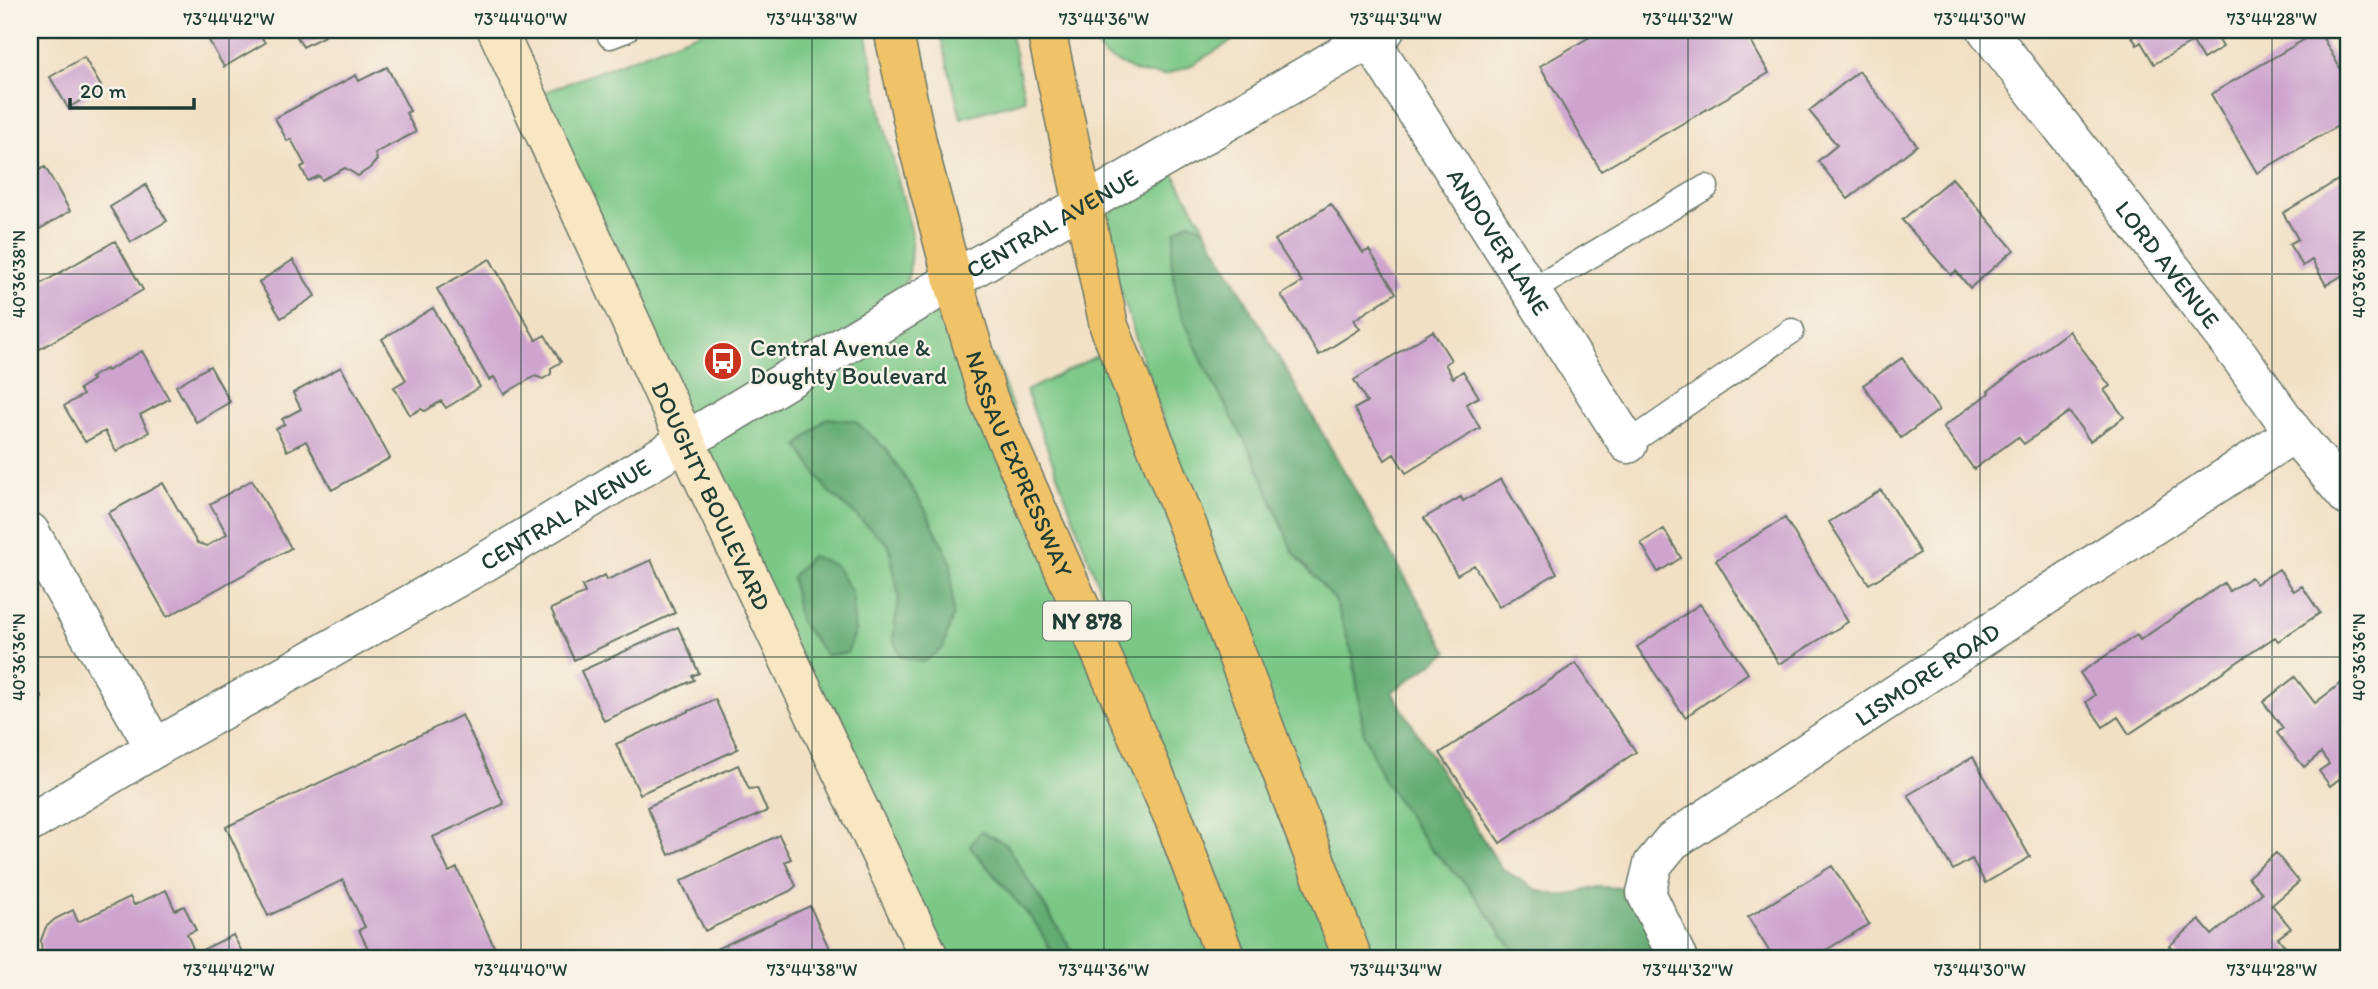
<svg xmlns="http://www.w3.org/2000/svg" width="2378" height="989" viewBox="0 0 2378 989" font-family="Itim,sans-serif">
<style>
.green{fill:#7ac786;stroke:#4c825d;stroke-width:2;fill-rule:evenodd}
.forest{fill:#63ac73;stroke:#417454;stroke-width:2}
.building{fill:#cea4cf}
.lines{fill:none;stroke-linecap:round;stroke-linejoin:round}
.service-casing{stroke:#697667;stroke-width:27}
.minor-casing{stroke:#697667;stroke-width:41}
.tertiary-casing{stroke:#697667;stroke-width:41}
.secondary-casing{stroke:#697667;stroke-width:41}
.trunk-casing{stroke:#697667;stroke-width:41}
.service{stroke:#fff;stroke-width:24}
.minor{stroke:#fff;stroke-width:38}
.tertiary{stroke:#fff;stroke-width:38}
.secondary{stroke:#f9e7c3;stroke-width:38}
.trunk{stroke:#f1c369;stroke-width:38}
.ticks{fill:none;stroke:#1f3d34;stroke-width:2;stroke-opacity:0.45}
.labels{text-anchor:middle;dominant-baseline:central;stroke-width:5;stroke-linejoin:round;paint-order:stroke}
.shield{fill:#f7f3e8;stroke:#60746a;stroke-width:2}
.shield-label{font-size:23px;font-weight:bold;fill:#1f3d34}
.street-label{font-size:24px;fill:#1f3d34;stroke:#f7f3e8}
.poi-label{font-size:24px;fill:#1f3d34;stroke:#f7f3e8;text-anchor:start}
.neatline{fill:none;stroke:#1f3d34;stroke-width:2.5}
.ticks-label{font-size:18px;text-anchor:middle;fill:#1f3d34}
</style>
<rect width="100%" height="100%" fill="#f7f3e8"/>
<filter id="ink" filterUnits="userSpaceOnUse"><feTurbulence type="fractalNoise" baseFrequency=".0143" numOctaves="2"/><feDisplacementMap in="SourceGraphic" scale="14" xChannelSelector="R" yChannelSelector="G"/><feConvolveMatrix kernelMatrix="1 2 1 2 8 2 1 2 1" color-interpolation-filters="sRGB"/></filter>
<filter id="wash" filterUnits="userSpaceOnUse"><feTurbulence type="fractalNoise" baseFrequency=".00686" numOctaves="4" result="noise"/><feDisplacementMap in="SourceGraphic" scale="28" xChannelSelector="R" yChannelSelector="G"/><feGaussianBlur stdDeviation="1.57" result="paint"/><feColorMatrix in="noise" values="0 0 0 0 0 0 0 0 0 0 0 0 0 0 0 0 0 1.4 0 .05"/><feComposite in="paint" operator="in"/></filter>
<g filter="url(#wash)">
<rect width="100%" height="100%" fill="#f2e0c5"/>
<path class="green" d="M706,30H866L883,121L912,234L909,273L899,298L690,434L535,96Z
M939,30H1010L1025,100L961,118Z
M1085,30H1237L1240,36L1188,67L1164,75L1139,73L1104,56Z
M1172,171L1205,229L1189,222L1206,369L1256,462L1293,552L1335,600L1353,656L1364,735L1429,847L1468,886L1520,959H1363L1152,389L1103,236L1106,218L1129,195Z
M935,313L962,318L995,360L1217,959H1077L1032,885L970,847L1036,924L1056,959H937L692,442ZM886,449L924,507L951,562L893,639L899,597L889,545ZM855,633L847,653L826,655Z
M1117,346L1345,959H1238L1026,391Z"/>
<path class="forest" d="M1189,222L1205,229L1448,652L1392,692L1501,868L1537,890L1557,895H1569L1597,887L1622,888L1638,902L1666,959H1520L1468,886L1429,847L1383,779L1364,735L1353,656L1335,600L1293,552L1256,462L1206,369L1178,307L1171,260L1175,231Z
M826,418L855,421L886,449L924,507L951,562L953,615L943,648L923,662L901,657L893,639L899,597L889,545L827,490L798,446Z
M811,556L835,565L852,593L855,633L847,653L826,655L799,620L792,577Z
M981,831L1006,844L1077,959H1056L1036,924L970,846Z"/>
<g id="blocks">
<path class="building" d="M208,30H257L265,43L224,67L204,32Z
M293,30H336L303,47Z
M1602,30H1744L1769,73L1601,171L1540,66Z
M2128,30H2213L2223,47L2203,59L2193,42L2154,64L2141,42L2137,45Z
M2319,31L2348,82V120L2257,173L2211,94Z
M84,57L102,88L68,108L50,77Z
M387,67L410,111L406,113L416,132L375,153L377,160L370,168L358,176L345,168L322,180L319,176L308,181L301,167L305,165L291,139L287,141L275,118L356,75L359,81Z
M1859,71L1917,145L1848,199L1818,161L1837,145L1809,111Z
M45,167L70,211L30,235V176Z
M2348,174V272L2326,285L2312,260L2303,266L2289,244L2298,239L2283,213Z
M1952,178L2014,250L1970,288L1956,271L1951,275L1902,220Z
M146,185L167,221L131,242L110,207Z
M1331,204L1363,253L1369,250L1396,293L1354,320L1360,329L1319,355L1281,295L1302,282L1275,240Z
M115,241L143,290L34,352L30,344V290Z
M490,259L536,340L545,335L561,362L551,368V374L543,379L535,376L504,394L494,377L489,380L437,289Z
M293,260L315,296L281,318L259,282Z
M433,308L480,387L446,408L441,401L425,411L421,409L410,415L394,387L406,380L382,339Z
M1433,331L1451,360L1445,364L1453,378L1463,371L1479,397L1466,404L1480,428L1406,473L1394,454L1385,460L1354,409L1367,402L1354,380Z
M2069,331L2110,386L2104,390L2124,417L2090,441L2069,412L2024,444L2018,437L1974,469L1943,427L1989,393L1988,391Z
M142,351L169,399L140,415L149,432L116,451L105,431L85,442L64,406L83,395L79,389L93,380L90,378L106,369L107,371Z
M1902,358L1939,410L1901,438L1863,385Z
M210,366L230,402L196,422L176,386Z
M341,367L390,458L332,490L306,441L287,451L276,429L285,424L282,419L301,409L293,393Z
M1501,479L1557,573L1499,607L1474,565L1457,575L1424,518L1461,497L1463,501Z
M252,480L291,548L167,617L108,513L163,483L197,543L207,546L227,534L210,504Z
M1881,490L1920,553L1869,584L1829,522Z
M1785,518L1848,622L1779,664L1716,560Z
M1664,529L1681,558L1658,572L1641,543Z
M651,560L675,613L574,660L551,609L585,593L582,586L605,575L607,580Z
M2279,569L2294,591L2302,586L2320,613L2278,641L2275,637L2129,734L2118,717L2103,727L2086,702L2095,695L2080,673L2137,635L2140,640L2224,583L2229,591L2251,577L2256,584Z
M1700,604L1748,673L1685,717L1637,647Z
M678,627L699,673L692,676L694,680L604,721L581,671Z
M1576,663L1636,752L1500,843L1440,753Z
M30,676L42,698L30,705Z
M2295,677L2315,703L2348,678V772L2330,786L2319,771L2329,764L2321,753L2304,767L2277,733L2283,728L2263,702Z
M715,699L738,749L640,794L616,744Z
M462,715L504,804L433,837L449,872L457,868L500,959H373L359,930L365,927L343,880L268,916L226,827Z
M1973,757L2030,857L1985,883L1972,859L1953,870L1908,795Z
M738,765L749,789L757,788L767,811L669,855L647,807Z
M779,835L791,859L785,862L796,886L790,891L705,931L681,881Z
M2276,853L2299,882L2272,905L2291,928L2278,938L2293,956L2289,959H2180L2169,946L2199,920L2212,935L2262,893L2248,877Z
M1832,866L1869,924L1811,959H1774L1748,917Z
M166,890L175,910L184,906L196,930L187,934L193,948L169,959H42L41,940L46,927L55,919L73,910L78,922L130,897L134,905Z
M810,906L831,953L823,957L824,959H718L714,950Z
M233,935L246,959H202L198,952Z"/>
</g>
</g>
<g filter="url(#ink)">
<use href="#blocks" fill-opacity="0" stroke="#697667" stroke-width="2"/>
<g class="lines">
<g class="service-casing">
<path id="service" d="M607,30L610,36L626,30
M1531,291L1706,187
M1628,444L1792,331"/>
</g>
<g class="minor-casing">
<g id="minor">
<path id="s1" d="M1987,30L2240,357L2294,433L2348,497"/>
<path id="s2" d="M1370,39L1628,444"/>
<path d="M30,532L155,748"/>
<path id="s3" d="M1678,959L1646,893L1653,864L1672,841L2294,433"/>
</g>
</g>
<g class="tertiary-casing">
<g id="tertiary">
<path id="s4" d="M30,823L155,748L485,562L953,280L1385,30"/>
</g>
</g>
<g class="secondary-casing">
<g id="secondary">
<path id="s5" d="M497,30L686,442L930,959"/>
</g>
</g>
<g class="trunk-casing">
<g id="trunk">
<path id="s6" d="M893,30L918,146L953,280L988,398L1174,819L1226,959"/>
<path d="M1046,30L1109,326L1188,527L1353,959"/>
</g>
</g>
<use href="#service" class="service"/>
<use href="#minor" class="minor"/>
<use href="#tertiary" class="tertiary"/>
<use href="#secondary" class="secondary"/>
<use href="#trunk" class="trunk"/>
</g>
</g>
<path class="ticks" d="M229,30V959M521,30V959M812,30V959M1104,30V959M1396,30V959M1688,30V959M1980,30V959M2272,30V959M30,274H2348M30,657H2348"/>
<defs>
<g id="bus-disc" transform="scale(2.0125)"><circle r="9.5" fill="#c8321e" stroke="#f7f3e8"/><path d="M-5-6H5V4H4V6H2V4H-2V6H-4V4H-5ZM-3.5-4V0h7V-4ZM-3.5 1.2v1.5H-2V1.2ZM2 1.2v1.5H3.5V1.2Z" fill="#fff"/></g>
</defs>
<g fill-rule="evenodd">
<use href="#bus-disc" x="723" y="361"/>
</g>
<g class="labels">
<rect class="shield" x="1043" y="601.5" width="88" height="39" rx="5"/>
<g class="shield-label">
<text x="1087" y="621">NY 878</text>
</g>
<g class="street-label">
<text stroke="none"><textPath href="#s4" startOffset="1185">CENTRAL AVENUE</textPath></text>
<text stroke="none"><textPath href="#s2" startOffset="240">ANDOVER LANE</textPath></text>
<text stroke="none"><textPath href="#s1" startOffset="296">LORD AVENUE</textPath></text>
<text stroke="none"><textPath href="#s6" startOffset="453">NASSAU EXPRESSWAY</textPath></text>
<text stroke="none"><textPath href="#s5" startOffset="513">DOUGHTY BOULEVARD</textPath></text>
<text stroke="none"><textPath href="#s4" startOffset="618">CENTRAL AVENUE</textPath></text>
<text stroke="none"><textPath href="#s3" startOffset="438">LISMORE ROAD</textPath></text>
</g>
<g class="poi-label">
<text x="750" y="347">Central Avenue &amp;<tspan x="750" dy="28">Doughty Boulevard</tspan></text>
</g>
</g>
<rect width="2378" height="989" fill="none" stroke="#f7f3e8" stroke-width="77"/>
<path d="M70 98v10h124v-10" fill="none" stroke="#1f3d34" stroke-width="3.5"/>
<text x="80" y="98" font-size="21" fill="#1f3d34" stroke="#f7f3e8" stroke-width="5" paint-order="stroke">20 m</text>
<rect x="38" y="38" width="2302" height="912" class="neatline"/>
<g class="ticks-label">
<text x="229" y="25">73°44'42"W</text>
<text x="521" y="25">73°44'40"W</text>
<text x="812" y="25">73°44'38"W</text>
<text x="1104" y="25">73°44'36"W</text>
<text x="1396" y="25">73°44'34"W</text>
<text x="1688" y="25">73°44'32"W</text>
<text x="1980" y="25">73°44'30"W</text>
<text x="2272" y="25">73°44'28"W</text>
<text transform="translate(19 274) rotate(-90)" y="6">40°36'38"N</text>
<text transform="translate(2359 274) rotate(-90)" y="6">40°36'38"N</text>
<text transform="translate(19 657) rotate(-90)" y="6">40°36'36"N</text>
<text transform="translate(2359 657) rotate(-90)" y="6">40°36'36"N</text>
<text x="229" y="976">73°44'42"W</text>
<text x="521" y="976">73°44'40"W</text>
<text x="812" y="976">73°44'38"W</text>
<text x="1104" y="976">73°44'36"W</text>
<text x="1396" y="976">73°44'34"W</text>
<text x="1688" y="976">73°44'32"W</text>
<text x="1980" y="976">73°44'30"W</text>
<text x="2272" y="976">73°44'28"W</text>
</g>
</svg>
